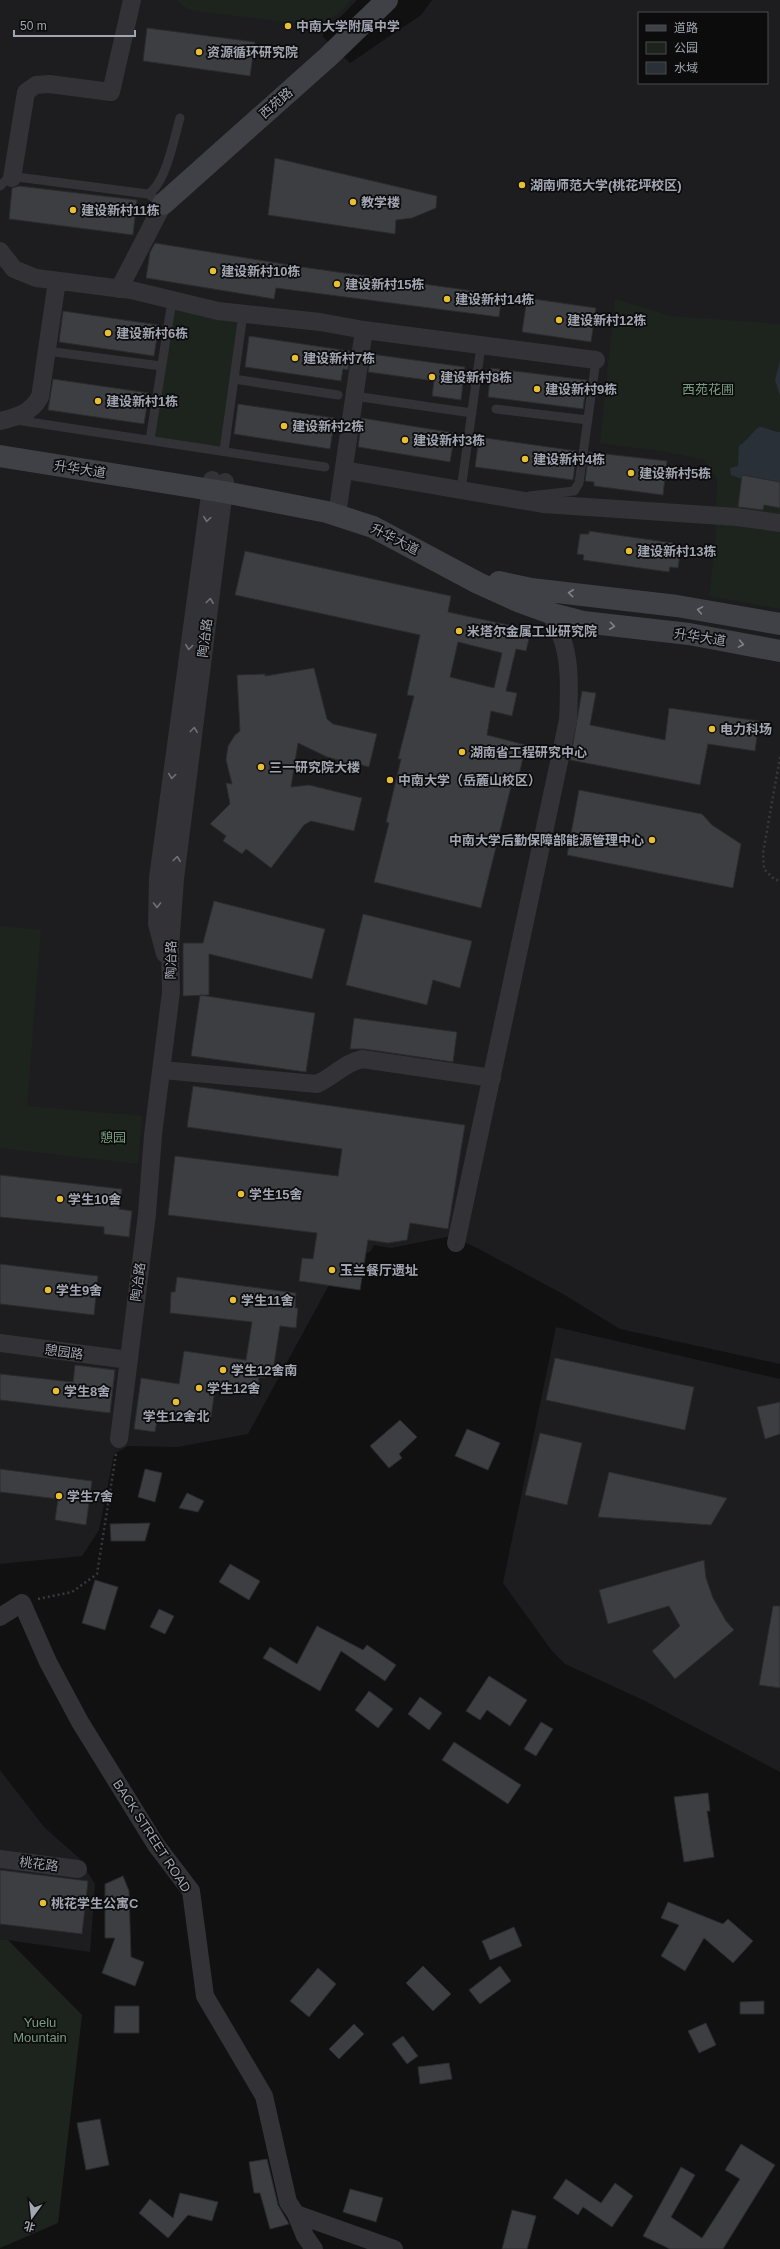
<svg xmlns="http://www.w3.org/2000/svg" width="780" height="2249" viewBox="0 0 780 2249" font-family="Arial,'Noto Sans SC',sans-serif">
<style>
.built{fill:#1d1d1f;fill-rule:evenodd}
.green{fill:#1d241e}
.water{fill:#2a3037}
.building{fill:#3d3e42;stroke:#2b2b2e;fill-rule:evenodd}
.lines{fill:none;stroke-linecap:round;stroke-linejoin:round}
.path{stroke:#38393e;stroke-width:2.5;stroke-dasharray:2 3;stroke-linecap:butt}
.lane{stroke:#323237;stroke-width:9}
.street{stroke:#323237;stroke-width:18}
.secondary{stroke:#404147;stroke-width:22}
.oneway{stroke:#70727b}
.oneway2{stroke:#80838d}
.poi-dot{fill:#e8be32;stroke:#0c0c0d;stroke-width:1.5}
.labels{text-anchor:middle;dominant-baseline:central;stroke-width:3.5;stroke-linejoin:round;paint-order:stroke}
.poi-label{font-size:13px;font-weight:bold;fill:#a2a6b2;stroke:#0c0c0d;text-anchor:start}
.street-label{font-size:13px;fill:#a2a6b2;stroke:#0c0c0d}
.park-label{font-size:13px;fill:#7a9c80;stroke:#0c0c0d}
</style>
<rect width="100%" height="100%" fill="#111112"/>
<path class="built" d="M0,0H357L322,36L350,63L421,15L432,0H780V1364L620,1329L563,1294L477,1248L451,1236L391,1248L374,1245L370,1252L366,1253L360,1290L329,1285L248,1434L177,1447L128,1446L114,1454L99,1530L82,1556L0,1564ZM639,13H767V83H639Z
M556,1327L780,1379V1772L645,1701L565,1664L552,1651L503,1583Z
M0,1770L44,1827L79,1858L95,1884L90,1952L0,1939Z"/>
<path class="green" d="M176,0H351C341,14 327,21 310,25L189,10Z
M615,299L671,316L780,324V609L709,596L716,534L717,479L705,460L666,452L600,443Z
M174,305L239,319L221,447L155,437Z
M0,926L41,930L27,1106L142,1116L138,1164L0,1148Z
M0,1939L8,1940L82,2015L58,2223L0,2248Z"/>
<path class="water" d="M780,361V396L775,380Z
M759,427C767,427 772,432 780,432V482L743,475L742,479L731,475L730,468L738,466L739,446C748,440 751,433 759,427Z"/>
<path class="building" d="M147,28L255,42L250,76L143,61Z
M275,158L437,196L436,208L412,218L396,220L395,234L268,215Z
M19,186L137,200L133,235L9,219L12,188Z
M155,243L302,267L502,295L499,317L276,288L274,299L146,278L150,252Z
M527,298L596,308L591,342L522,332Z
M63,311L159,325L154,356L59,342Z
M249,336L350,351L348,370L343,369L341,381L245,367Z
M371,354L465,367L461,400L432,396L434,381L368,372Z
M491,368L587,380L583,409L488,397Z
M53,379L149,393L144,424L48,410Z
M238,404L335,418L330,449L234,434Z
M362,418L455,433L450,462L358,447Z
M479,437L577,451L573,480L475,467Z
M589,452L667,461L663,495L594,486V482L585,481Z
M742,475L780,482V508L764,505L763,510L738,507Z
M589,531L673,543L672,547L681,548L678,568L670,567L669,572L583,560L584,555L577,554L580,534H589Z
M245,551L451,596L448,612L518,627L516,633L519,634V636L529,639L526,651L516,649L506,691L517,693L512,716L491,711L487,735L526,745L516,788L511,787L481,908L374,882L389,823L386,822L401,759H398L414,696L407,695L420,635L235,595ZM458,642L502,653L494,688L450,677Z
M314,668L327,719L333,724L377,734L369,767L350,762L349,767L337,764L338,760L327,757L298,743L291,787L309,785L362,798L354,831L311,821L304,825L271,868L246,849L242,854L223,841L226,836L210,824L230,804L226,783L232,784L226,760L228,746L235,735L240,731L237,675L265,674V676Z
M582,691L596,693L590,725L665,740L669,708L759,721L755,751L708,744L700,785L570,760Z
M579,790L702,814L712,825L741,844L733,888L567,855Z
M214,901L325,929L312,979L209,954V995L183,996V943H203Z
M363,914L472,941L460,988L433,980L427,1005L346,985Z
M200,995L315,1013L306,1072L191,1056Z
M354,1018L457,1032L453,1062L364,1049H350Z
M193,1086L465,1125L448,1229L410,1223L407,1240L388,1243L368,1240L360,1290L299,1281L302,1258L313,1259L317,1233L168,1215L175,1156L338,1176L342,1149L187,1127Z
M0,1175L122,1189L119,1209L132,1211L129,1237L104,1234V1227L0,1217Z
M0,1264L98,1276L94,1315L0,1304Z
M177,1277L296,1293L295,1308H298L296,1328L280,1326L273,1371L266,1370L265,1378L259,1377L256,1396L215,1390L210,1423L158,1415L155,1432L134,1429L141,1378L179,1384L184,1351L246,1360L252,1322L170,1313L171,1292H175Z
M555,1358L694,1387L685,1430L546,1400Z
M75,1365L115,1370L110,1413L0,1400V1374L73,1382Z
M780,1402V1434L765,1439L757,1407Z
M400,1420L417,1437L399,1454L402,1458L389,1468L370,1446Z
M467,1429L500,1443L488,1470L455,1456Z
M540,1433L582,1443L567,1505L525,1495Z
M0,1469L92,1481L86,1525L55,1520L58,1499L0,1492Z
M145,1469L162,1473L155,1502L138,1497Z
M609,1472L727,1498L711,1525L598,1517Z
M187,1493L204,1501L198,1512L179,1508Z
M150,1523L145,1541H111L110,1524Z
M704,1560L706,1578L713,1598L726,1621L734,1630L675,1679L652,1651L680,1626L669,1606L608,1624L599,1590Z
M230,1564L260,1581L249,1600L219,1582Z
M95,1580L118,1587L105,1630L82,1623Z
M773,1606H780V1688L759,1685Z
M159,1609L174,1616L165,1634L150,1627Z
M317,1626L363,1650L367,1645L396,1665L385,1681L341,1651L320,1691L263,1658L270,1647L297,1664Z
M489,1676L527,1700L510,1726L487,1710L480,1720L466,1711Z
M369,1691L393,1709L378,1728L355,1710Z
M420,1697L442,1713L429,1730L408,1714Z
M541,1722L553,1729L536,1756L524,1749Z
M454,1742L521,1785L508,1804L442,1760Z
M708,1793L710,1811H707L714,1857L684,1862L674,1797Z
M0,1870L88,1881L82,1934L0,1924Z
M123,1876L129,1891L131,1957L144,1962L135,1986L102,1973L115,1938H105V1884Z
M668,1902L723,1924L728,1919L753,1941L733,1963L704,1938L685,1971L661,1956L679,1925L661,1918Z
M514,1927L522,1946L490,1960L482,1941Z
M423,1966L451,1994L433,2011L406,1983Z
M500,1966L511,1981L480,2004L469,1990Z
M318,1968L336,1984L309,2017L290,2001Z
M764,2001V2014H740V2002Z
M115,2006H139V2033H114Z
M706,2023L716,2045L699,2053L688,2031Z
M354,2024L364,2034L339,2059L329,2049Z
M403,2036L418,2056L407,2064L392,2044Z
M449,2063L452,2079L420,2084L418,2067Z
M100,2119L109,2165L86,2170L77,2123Z
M741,2144L775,2165L723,2249H670L643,2236L681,2167L695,2175L671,2217L702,2238L740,2179L725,2170Z
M267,2159L278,2205L289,2224L270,2229L260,2193H254L249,2162Z
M566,2179L601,2203L615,2183L633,2196L612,2227L583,2207L578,2215L553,2198Z
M350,2189L383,2198L376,2222L343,2212Z
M180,2193L218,2202L212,2221L188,2215L168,2238L139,2213L150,2199L173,2218Z
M512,2210L536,2216L527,2249H502Z"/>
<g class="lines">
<path class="path" d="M780,757L763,853L764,869L774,879L780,881
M38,1599L72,1592L97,1574L116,1454"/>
<path class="lane" d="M0,186L7,179L17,177L148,194L163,204
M148,194C166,184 174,138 180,118
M47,351L161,366
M234,379L338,395
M354,396L472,413
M496,409L588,420
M16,420L325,467
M150,440L172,301
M224,451L243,314
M461,490L481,346
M529,496L574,491L579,483L596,360"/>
<path class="street" d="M12,178L26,92L36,85L49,84L111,92L132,0
M0,251L14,269L36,278L131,290L218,311L320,322L364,330L337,515
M119,289L163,204
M364,330L596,360
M0,421C17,417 31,413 40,397L57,281
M344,470L543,504L737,517L780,523
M165,954L157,924L158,878L212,480
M162,1070L317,1084C335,1076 342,1064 362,1059L492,1078
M456,1243L568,720C570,679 572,640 544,606
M0,1343L129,1360
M119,1439L147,1214L153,1135L171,992L170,948L175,879L225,482
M0,1617L22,1603L48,1662L80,1722L156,1845L191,1891L205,1996L264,2096L288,2202L296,2214L394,2249
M0,1859L78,1869
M296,2214L305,2236L314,2249"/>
<path class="secondary" d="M163,204L329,56L387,0
M0,456L224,492L327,512L373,527L478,583L520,602L556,615L583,622L689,634L780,651
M499,582L531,589L677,606L780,624"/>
</g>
<defs><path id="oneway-chevron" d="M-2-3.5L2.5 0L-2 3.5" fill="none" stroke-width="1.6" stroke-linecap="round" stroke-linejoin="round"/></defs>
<g class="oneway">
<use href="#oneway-chevron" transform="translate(207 519) rotate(98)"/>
<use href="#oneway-chevron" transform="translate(210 601) rotate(-83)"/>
<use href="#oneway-chevron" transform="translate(189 647) rotate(98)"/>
<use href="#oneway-chevron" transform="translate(194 730) rotate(-83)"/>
<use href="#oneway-chevron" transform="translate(172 776) rotate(98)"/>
<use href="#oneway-chevron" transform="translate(177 859) rotate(-83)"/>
<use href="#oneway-chevron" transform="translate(157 905) rotate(90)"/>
</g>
<g class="oneway2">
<use href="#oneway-chevron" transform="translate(571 593) rotate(-174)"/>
<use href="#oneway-chevron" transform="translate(700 610) rotate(-170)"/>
<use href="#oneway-chevron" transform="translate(612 626) rotate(7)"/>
<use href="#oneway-chevron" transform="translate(741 644) rotate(10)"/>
</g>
<g class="poi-dot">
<circle cx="288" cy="26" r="4"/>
<circle cx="199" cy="52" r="4"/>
<circle cx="522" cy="185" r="4"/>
<circle cx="353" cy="202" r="4"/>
<circle cx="73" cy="210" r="4"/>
<circle cx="213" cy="271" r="4"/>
<circle cx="337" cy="284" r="4"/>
<circle cx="447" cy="299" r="4"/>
<circle cx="559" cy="320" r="4"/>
<circle cx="108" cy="333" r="4"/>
<circle cx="295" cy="358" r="4"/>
<circle cx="432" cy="377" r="4"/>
<circle cx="537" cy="389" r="4"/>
<circle cx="98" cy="401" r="4"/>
<circle cx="284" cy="426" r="4"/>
<circle cx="405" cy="440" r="4"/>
<circle cx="525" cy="459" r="4"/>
<circle cx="631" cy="473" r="4"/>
<circle cx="629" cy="551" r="4"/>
<circle cx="459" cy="631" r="4"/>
<circle cx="712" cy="729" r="4"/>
<circle cx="462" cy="752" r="4"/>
<circle cx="261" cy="767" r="4"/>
<circle cx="390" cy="780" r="4"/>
<circle cx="652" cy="840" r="4"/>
<circle cx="241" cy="1194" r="4"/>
<circle cx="60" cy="1199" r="4"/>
<circle cx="332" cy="1270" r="4"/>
<circle cx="48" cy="1290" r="4"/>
<circle cx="233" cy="1300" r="4"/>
<circle cx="223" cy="1370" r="4"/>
<circle cx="199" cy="1388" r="4"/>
<circle cx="56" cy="1391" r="4"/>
<circle cx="176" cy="1402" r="4"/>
<circle cx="59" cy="1496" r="4"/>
<circle cx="43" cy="1903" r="4"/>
</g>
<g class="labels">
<g class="poi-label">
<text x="296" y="26">中南大学附属中学</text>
<text x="207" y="52">资源循环研究院</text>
<text x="530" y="185">湖南师范大学(桃花坪校区)</text>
<text x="361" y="202">教学楼</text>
<text x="81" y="210">建设新村11栋</text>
<text x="221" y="271">建设新村10栋</text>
<text x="345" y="284">建设新村15栋</text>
<text x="455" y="299">建设新村14栋</text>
<text x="567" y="320">建设新村12栋</text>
<text x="116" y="333">建设新村6栋</text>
<text x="303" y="358">建设新村7栋</text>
<text x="440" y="377">建设新村8栋</text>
<text x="545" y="389">建设新村9栋</text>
<text x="106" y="401">建设新村1栋</text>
<text x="292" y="426">建设新村2栋</text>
<text x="413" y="440">建设新村3栋</text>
<text x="533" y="459">建设新村4栋</text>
<text x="639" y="473">建设新村5栋</text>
<text x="637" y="551">建设新村13栋</text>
<text x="467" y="631">米塔尔金属工业研究院</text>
<text x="720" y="729">电力科场</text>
<text x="470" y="752">湖南省工程研究中心</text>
<text x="269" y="767">三一研究院大楼</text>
<text x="398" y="780">中南大学（岳麓山校区）</text>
<text x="644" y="840" text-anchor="end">中南大学后勤保障部能源管理中心</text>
<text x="249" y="1194">学生15舍</text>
<text x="68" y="1199">学生10舍</text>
<text x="340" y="1270">玉兰餐厅遗址</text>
<text x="56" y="1290">学生9舍</text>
<text x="241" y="1300">学生11舍</text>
<text x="231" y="1370">学生12舍南</text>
<text x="207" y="1388">学生12舍</text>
<text x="64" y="1391">学生8舍</text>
<text x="176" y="1416" text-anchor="middle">学生12舍北</text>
<text x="67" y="1496">学生7舍</text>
<text x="51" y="1903">桃花学生公寓C</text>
</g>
<g class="street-label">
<text transform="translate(276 103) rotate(-41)">西苑路</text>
<text transform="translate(80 469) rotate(9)">升华大道</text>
<text transform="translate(395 539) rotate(27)">升华大道</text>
<text transform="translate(700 637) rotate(9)">升华大道</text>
<text transform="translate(205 638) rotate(-83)">陶冶路</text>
<text transform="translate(171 960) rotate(-89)">陶冶路</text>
<text transform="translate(138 1282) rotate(-83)">陶冶路</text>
<text transform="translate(64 1352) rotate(8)">憩园路</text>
<text transform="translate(152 1836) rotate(57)">BACK STREET ROAD</text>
<text transform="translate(39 1864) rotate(7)">桃花路</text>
</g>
<g class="park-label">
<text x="708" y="389">西苑花圃</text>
<text x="113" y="1137">憩园</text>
<text x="40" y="2022">Yuelu<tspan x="40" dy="15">Mountain</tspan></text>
</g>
</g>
<rect x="638" y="12" width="130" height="72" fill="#0c0c0d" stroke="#484a4f"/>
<rect x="646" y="25" width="20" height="6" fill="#404147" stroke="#484a4f"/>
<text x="674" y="32" font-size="12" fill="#a2a6b2">道路</text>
<rect x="646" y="42" width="20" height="12" fill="#1d241e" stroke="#484a4f"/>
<text x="674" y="52" font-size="12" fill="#a2a6b2">公园</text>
<rect x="646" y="62" width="20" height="12" fill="#2a3037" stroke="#484a4f"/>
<text x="674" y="72" font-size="12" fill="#a2a6b2">水域</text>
<g transform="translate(32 2217) rotate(195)" stroke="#0c0c0d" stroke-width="3" paint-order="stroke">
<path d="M0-3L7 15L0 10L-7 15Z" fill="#a2a6b2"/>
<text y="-6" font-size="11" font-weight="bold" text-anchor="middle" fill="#a2a6b2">北</text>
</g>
<path d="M14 30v6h121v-6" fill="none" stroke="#a2a6b2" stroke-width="2"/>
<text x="20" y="30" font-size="12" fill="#a2a6b2" stroke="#0c0c0d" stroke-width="3" paint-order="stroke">50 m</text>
</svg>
